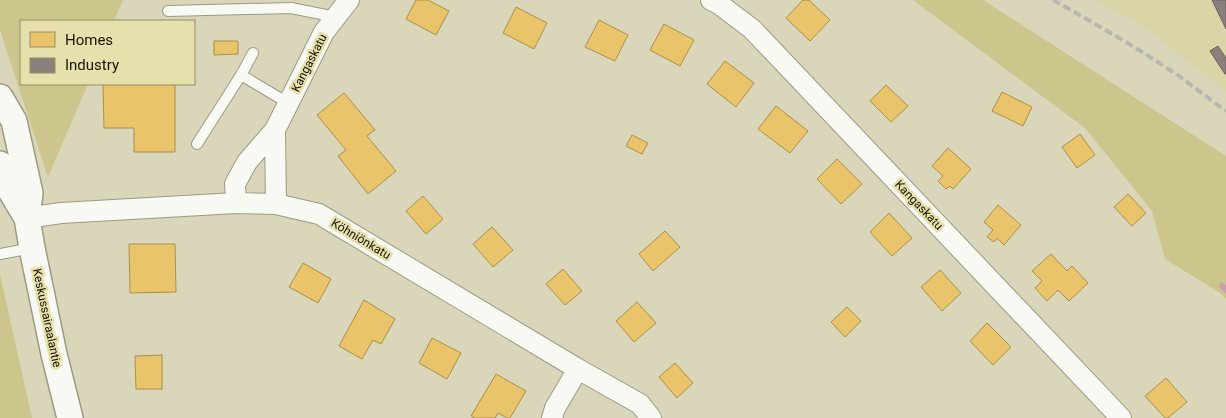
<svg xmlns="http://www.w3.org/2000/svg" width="1226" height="418" viewBox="0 0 1226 418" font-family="Roboto,sans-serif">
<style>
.built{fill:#dad5a7}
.green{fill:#ccc58c}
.homes{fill:#e9c46a;stroke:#aa8f4b}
.industry{fill:#8a817c;stroke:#686058}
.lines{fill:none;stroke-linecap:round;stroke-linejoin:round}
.stream{stroke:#cf9bb3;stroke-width:6}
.service-casing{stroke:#9c9a84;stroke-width:12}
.minor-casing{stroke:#9c9a84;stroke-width:22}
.tertiary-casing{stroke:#9c9a84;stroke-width:28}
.service{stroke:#f9f9f4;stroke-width:10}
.minor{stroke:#f9f9f4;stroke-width:20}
.tertiary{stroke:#f9f9f4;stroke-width:25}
.rail{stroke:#b7b6af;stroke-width:4;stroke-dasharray:8 4;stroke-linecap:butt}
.labels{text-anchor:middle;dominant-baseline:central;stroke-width:5;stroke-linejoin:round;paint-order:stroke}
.street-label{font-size:12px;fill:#171403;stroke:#e6e0ac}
</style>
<rect width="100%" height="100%" fill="#d9d6b9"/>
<path class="built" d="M1095,0H1226V91L1148,29Z"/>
<path class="green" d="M0,0H123L114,21H21V84H88L48,177L0,30Z
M913,0H983L1226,156V299L1220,293L1165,259L1152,211L1085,128Z
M0,275L32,418H0Z"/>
<path class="homes" d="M416,0H428L449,11L436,35L406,19Z
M803,0H809L830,20L810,41L786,18Z
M516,7L547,23L534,49L503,33Z
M599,20L628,35L615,61L585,47Z
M664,24L694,40L680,66L650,50Z
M214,41H238V54L214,55Z
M725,61L754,83L736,107L707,84Z
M103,84H175V152H134V128H104Z
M886,85L908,106L891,122L870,101Z
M1002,92L1032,107L1023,126L992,111Z
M344,93L375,130L367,136L396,171L368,194L338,156L346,150L317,115Z
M776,106L808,131L790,153L758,129Z
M1080,134L1095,155L1077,168L1062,147Z
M632,135L648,143L642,154L626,146Z
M948,148L971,169L953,189L950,186L946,189L938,181L943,176L932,166Z
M837,159L862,184L841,204L817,179Z
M1128,194L1146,213L1132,226L1114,207Z
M423,196L443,219L426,234L406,211Z
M998,205L1021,225L1004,245L997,238L994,242L987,237L993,230L984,222Z
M889,213L912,238L892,256L870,232Z
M492,227L513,250L493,267L473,244Z
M665,231L680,247L653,271L639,254Z
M129,244H175L176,292L130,293Z
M1051,254L1067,271L1072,266L1088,283L1069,301L1058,290L1047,301L1035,288L1042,281L1032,271Z
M303,263L331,279L318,303L289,287Z
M563,269L582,291L565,305L546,284Z
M940,270L961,293L942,311L921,287Z
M364,300L395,319L381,344L373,340L362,359L339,346Z
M637,302L656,323L634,342L616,321Z
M847,307L861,321L845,337L831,322Z
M987,323L1011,347L993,365L970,341Z
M432,338L461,353L447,379L419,363Z
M162,355V389H136L135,356Z
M675,363L693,383L677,398L659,377Z
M496,374L526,391L510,418H507L498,413L495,418H475L471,416Z
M1166,378L1187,402L1168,418H1165L1145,396Z"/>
<path class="industry" d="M1212,0H1226V29Z
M1218,46L1226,58V74H1225L1210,51Z"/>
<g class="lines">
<path class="stream" d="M1222,286L1226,290"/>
<g class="service-casing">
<path id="service" d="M168,11L291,8L336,17
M241,75L253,53
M197,144L241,75L288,103
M0,254L32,248"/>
</g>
<g class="minor-casing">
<path id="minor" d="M711,0L719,4L752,29L1121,418
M275,130L276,204
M236,203L235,184L247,162L275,130L324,32L349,0
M27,218L61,213L236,203L276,204L319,214L578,369L640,404L651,418
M552,418L555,408L578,369"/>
</g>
<g class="tertiary-casing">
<path id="tertiary" d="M0,97L14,121L30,193L27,218L32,248L54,354L70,418
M0,164L3,178L27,218"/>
</g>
<use href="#service" class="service"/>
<use href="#minor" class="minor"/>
<use href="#tertiary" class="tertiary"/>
<path class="rail" d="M1053,0C1094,23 1136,47 1176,74C1193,86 1209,99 1226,111"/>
</g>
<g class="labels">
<g class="street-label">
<text transform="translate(309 63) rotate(-63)">Kangaskatu</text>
<text transform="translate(919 205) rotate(46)">Kangaskatu</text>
<text transform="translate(361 239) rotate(31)">Köhniönkatu</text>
<text transform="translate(47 318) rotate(78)">Keskussairaalantie</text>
</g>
</g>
<rect x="20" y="20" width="175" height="65" fill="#e6e0ac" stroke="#938e68"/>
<rect x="30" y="32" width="25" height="15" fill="#e9c46a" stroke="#938e68"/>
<text x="65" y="45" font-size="15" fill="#171403">Homes</text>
<rect x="30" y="58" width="25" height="15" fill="#8a817c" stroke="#938e68"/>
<text x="65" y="70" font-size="15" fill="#171403">Industry</text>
</svg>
